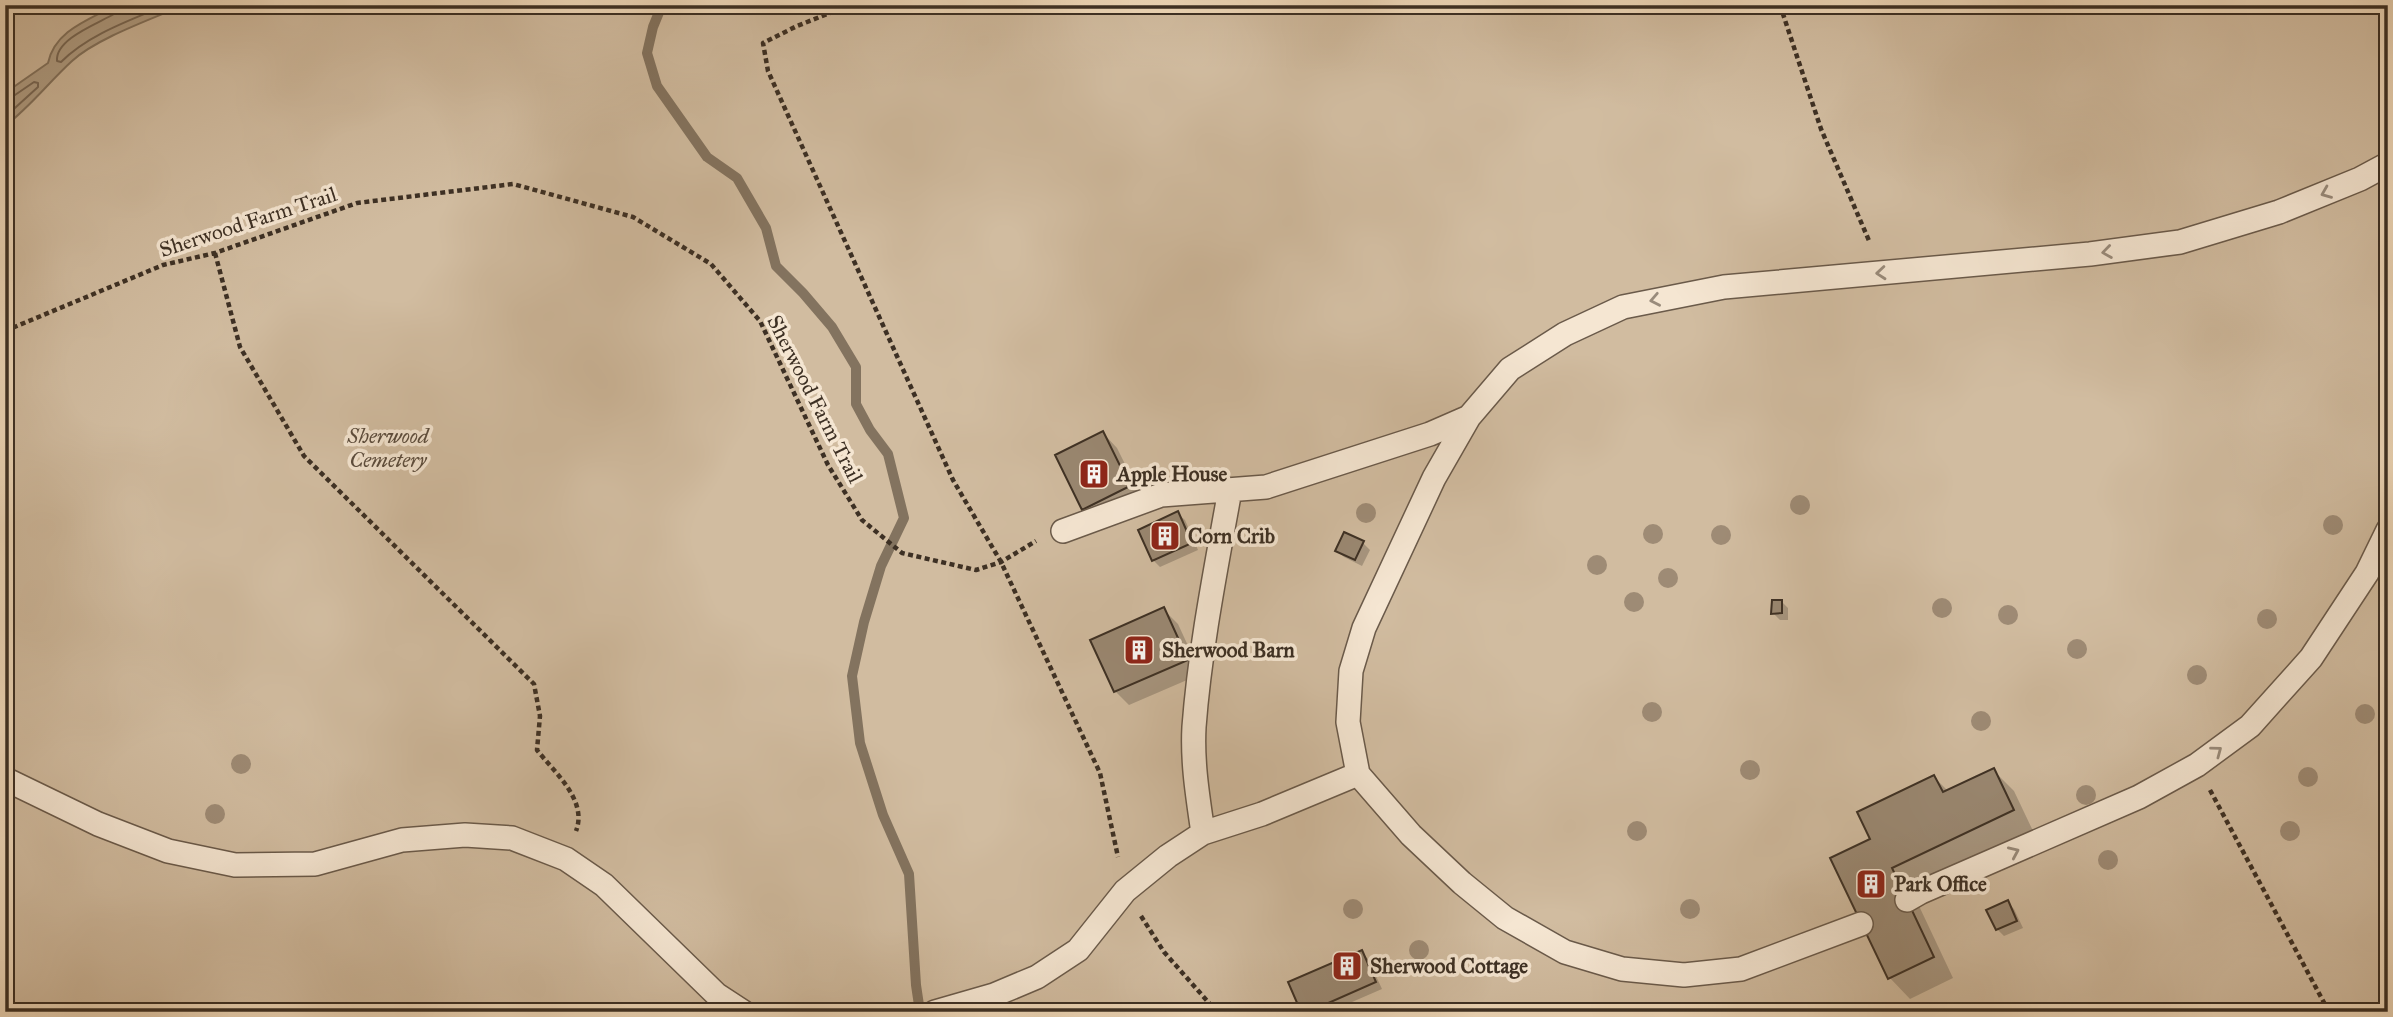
<svg xmlns="http://www.w3.org/2000/svg" width="2393" height="1017" viewBox="0 0 2393 1017" font-family="'IM FELL Great Primer',serif">
<style>
.green{fill:#d1bca0;stroke:#877662;stroke-width:2}
.water{fill:#b2a087;stroke:#83735f;stroke-width:2}
.shadow{fill:#0003}
.lines{fill:none;stroke-linecap:round;stroke-linejoin:round}
.shore{stroke:#786856;stroke-width:2}
.stream{stroke:#83735f;stroke-width:10}
.building{fill:#9a8872;stroke:#3d3024;stroke-width:2}
.service-casing{stroke:#6a5a4a;stroke-width:26}
.path{stroke:#3d3024;stroke-width:4.5;stroke-dasharray:5 3.5;stroke-linecap:butt}
.service{stroke:#f5e6d2;stroke-width:23}
.tree{fill:#9e8b75}
.oneway{stroke:#998b7b}
.labels{text-anchor:middle;dominant-baseline:central;stroke-width:7;stroke-linejoin:round;paint-order:stroke}
.street-label{font-size:21px;fill:#3d3024;stroke:#f5e6d2}
.park-label{font-size:21px;font-style:italic;fill:#5b4c3d;stroke:#f5e6d2}
.poi-label{font-size:21px;font-weight:bold;fill:#3d3024;stroke:#f5e6d2;text-anchor:start}
</style>
<rect width="100%" height="100%" fill="#efd9ba"/>
<filter id="stains"><feTurbulence type="fractalNoise" baseFrequency=".00286" numOctaves="4"/><feColorMatrix values="0 0 0 0 .2 0 0 0 0 .09 0 0 0 0 .02 0 0 0 .5 -.17"/></filter>
<radialGradient id="worn" r=".72"><stop offset=".6" stop-color="#630" stop-opacity="0"/><stop offset="1" stop-color="#630" stop-opacity=".3"/></radialGradient>
<path class="green" d="M5,5H2388V1012H5Z"/>
<path class="water" d="M116,5H184C152,19 97,38 72,61C49,82 30,107 5,126V93L48,63C55,30 89,20 116,5Z"/>
<path class="shadow" d="M1103,433L1117,448L1143,500L1097,523L1083,509Z
M1178,514L1185,520L1198,550L1160,567L1153,560Z
M1345,535L1363,543L1370,550L1362,566L1344,557L1337,551Z
M1782,602L1788,608V620H1780L1773,613Z
M1164,610L1178,624L1201,674L1129,705L1115,691Z
M1993,770L2014,791L2033,831L1911,889L1953,978L1910,999L1890,978L1872,840L1934,777L1949,792Z
M2007,902L2014,909L2023,928L2004,936L1997,929Z
M1361,952L1368,959L1382,989L1329,1012H1302Z"/>
<g class="lines">
<path class="shore" d="M118,5L114,14C97,24 55,39 57,61L61,62C89,34 131,20 166,5
M5,98L12,97L34,82L38,83V87L5,117"/>
<path class="stream" d="M662,5L653,27L647,53L657,86L707,157L737,178L766,228L776,266L803,293L832,327L856,367V404L870,430L888,454L904,518L881,566L864,622L852,676L860,743L883,815L909,874L916,985L920,1012"/>
</g>
<path class="building" d="M1103,431L1130,486L1082,510L1055,455Z
M1178,511L1192,543L1152,561L1138,530Z
M1344,532L1364,541L1355,560L1335,551Z
M1772,600H1782V613L1771,614Z
M1164,607L1188,660L1114,692L1090,640Z
M1994,768L2014,810L1892,868L1934,957L1888,979L1830,858L1870,839L1857,812L1934,775L1943,792Z
M2008,900L2017,921L1996,930L1986,910Z
M1362,950L1376,982L1308,1012H1301L1288,982Z"/>
<g class="lines">
<g class="service-casing">
<path id="service" d="M1063,531L1161,495L1266,487L1430,434L1469,417
M5,779L98,824L168,851L235,865L315,864L402,840L465,835L512,838L566,859L604,885L717,995L743,1012
M1203,833C1198,798 1192,763 1194,727C1200,648 1216,568 1230,490
M1907,900L1921,892L2139,797L2197,765L2250,726L2311,658L2367,573L2388,530
M1861,924L1741,969L1684,975L1622,969L1565,952L1505,918L1462,883L1411,835L1358,774L1348,722L1351,671L1364,628L1434,478L1469,417L1510,369L1565,334L1623,307L1724,287L2090,254L2180,242L2279,212L2360,179L2388,164
M935,1012L994,995L1037,977L1078,950L1125,891L1168,856L1203,833L1262,814L1358,774"/>
</g>
<path class="path" d="M850,5L797,26L763,43L768,71L953,480L1001,562L1100,773L1118,857
M1780,5L1821,129L1870,243
M215,253L240,347L304,456L534,684L540,716L537,750C554,772 588,800 576,831
M5,331L163,265L215,253L357,203L513,184L633,217L711,264L760,321L828,465L862,520L902,553L976,570L1001,562L1036,541
M2210,790L2329,1012
M1141,916L1164,952L1217,1012"/>
<use href="#service" class="service"/>
</g>
<g class="tree">
<circle cx="1800" cy="505" r="10"/>
<circle cx="1366" cy="513" r="10"/>
<circle cx="2333" cy="525" r="10"/>
<circle cx="1653" cy="534" r="10"/>
<circle cx="1721" cy="535" r="10"/>
<circle cx="1597" cy="565" r="10"/>
<circle cx="1668" cy="578" r="10"/>
<circle cx="1634" cy="602" r="10"/>
<circle cx="1942" cy="608" r="10"/>
<circle cx="2008" cy="615" r="10"/>
<circle cx="2267" cy="619" r="10"/>
<circle cx="2077" cy="649" r="10"/>
<circle cx="2197" cy="675" r="10"/>
<circle cx="1652" cy="712" r="10"/>
<circle cx="2365" cy="714" r="10"/>
<circle cx="1981" cy="721" r="10"/>
<circle cx="241" cy="764" r="10"/>
<circle cx="1750" cy="770" r="10"/>
<circle cx="2308" cy="777" r="10"/>
<circle cx="2086" cy="795" r="10"/>
<circle cx="215" cy="814" r="10"/>
<circle cx="1637" cy="831" r="10"/>
<circle cx="2290" cy="831" r="10"/>
<circle cx="2108" cy="860" r="10"/>
<circle cx="1353" cy="909" r="10"/>
<circle cx="1690" cy="909" r="10"/>
<circle cx="1419" cy="950" r="10"/>
</g>
<defs><path id="oneway-chevron" d="M-2-3.5L2.5 0L-2 3.5" fill="none" stroke-width="1.6" stroke-linecap="round" stroke-linejoin="round" transform="scale(1.75)"/></defs>
<g class="oneway">
<use href="#oneway-chevron" transform="translate(2326 193) rotate(158)"/>
<use href="#oneway-chevron" transform="translate(2107 252) rotate(172)"/>
<use href="#oneway-chevron" transform="translate(1881 273) rotate(175)"/>
<use href="#oneway-chevron" transform="translate(1655 300) rotate(169)"/>
<use href="#oneway-chevron" transform="translate(2217 751) rotate(-37)"/>
<use href="#oneway-chevron" transform="translate(2014 852) rotate(-24)"/>
</g>
<defs>
<g id="building-square" transform="scale(1.575)"><rect x="-9" y="-9" width="18" height="18" rx="4" fill="#8f2418" stroke="#f5e6d2"/><path d="M-4-6H4V6H1V3H-1V6H-4ZM-2.5-4.3h1.7v1.8h-1.7ZM.8-4.3h1.7v1.8H.8ZM-2.5-1h1.7V.8h-1.7ZM.8-1h1.7V.8H.8Z" fill="#fff"/></g>
</defs>
<g fill-rule="evenodd">
<use href="#building-square" x="1094" y="474"/>
<use href="#building-square" x="1165" y="536"/>
<use href="#building-square" x="1139" y="650"/>
<use href="#building-square" x="1871" y="884"/>
<use href="#building-square" x="1347" y="966"/>
</g>
<g class="labels">
<g class="street-label">
<text transform="translate(248 222) rotate(-18)">Sherwood Farm Trail</text>
<text transform="translate(815 399) rotate(63)">Sherwood Farm Trail</text>
</g>
<g class="park-label">
<text x="388" y="436">Sherwood<tspan x="388" dy="24">Cemetery</tspan></text>
</g>
<g class="poi-label">
<text x="1117" y="474">Apple House</text>
<text x="1188" y="536">Corn Crib</text>
<text x="1162" y="650">Sherwood Barn</text>
<text x="1894" y="884">Park Office</text>
<text x="1370" y="966">Sherwood Cottage</text>
</g>
</g>
<rect width="2393" height="1017" fill="none" stroke="#efd9ba" stroke-width="28"/>
<rect x="7" y="7" width="2379" height="1003" fill="none" stroke="#3d3024" stroke-width="3.5"/>
<rect x="14" y="14" width="2365" height="989" fill="none" stroke="#3d3024" stroke-width="2"/>
<rect width="100%" height="100%" filter="url(#stains)"/>
<rect width="100%" height="100%" fill="url(#worn)"/>
</svg>
